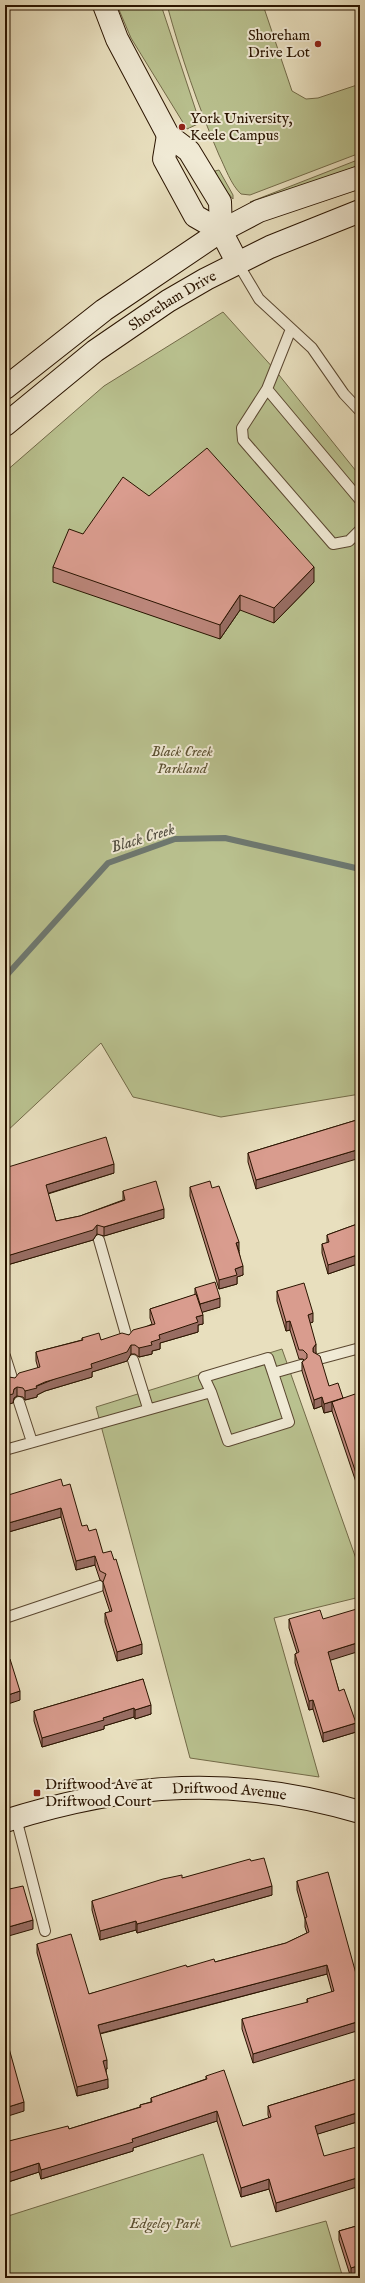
<svg xmlns="http://www.w3.org/2000/svg" width="365" height="2283" viewBox="0 0 365 2283" font-family="'IM FELL English',serif">
<style>
.green{fill:#b9c18f;stroke:#726a48}
.lines{fill:none;stroke-linecap:round;stroke-linejoin:round}
.stream{stroke:#6e7870;stroke-width:6}
.lane-casing{stroke:#5a4730;stroke-width:12}
.secondary-casing{stroke:#2a1400;stroke-width:24}
.lane{stroke:#f0ead5;stroke-width:10}
.secondary{stroke:#f0ead5;stroke-width:22}
.wall{fill:#bb867a;stroke:#2a1400}
.shaded-wall{fill:#986d63;stroke:#2a1400}
.building{fill:#d99c8e;stroke:#2a1400}
.poi-dot{fill:#8f2418;stroke:#f0ead5;stroke-width:1.5}
.labels{text-anchor:middle;dominant-baseline:central;stroke-width:4;stroke-linejoin:round;paint-order:stroke}
.poi-label{font-size:15px;fill:#2a1400;stroke:#f0ead5;text-anchor:start}
.street-label{font-size:15px;fill:#2a1400;stroke:#f0ead5}
.park-label{font-size:15px;font-style:italic;fill:#5c5132;stroke:#f0ead5}
.water-label{font-size:16px;font-style:italic;fill:#524e41;stroke:#f0ead5}
</style>
<rect width="100%" height="100%" fill="#e8dfbe"/>
<filter id="stains"><feTurbulence type="fractalNoise" baseFrequency=".005" numOctaves="4"/><feColorMatrix values="0 0 0 0 .2 0 0 0 0 .09 0 0 0 0 .02 0 0 0 .5 -.17"/></filter>
<radialGradient id="worn" r=".72"><stop offset=".6" stop-color="#630" stop-opacity="0"/><stop offset="1" stop-color="#630" stop-opacity=".3"/></radialGradient>
<path class="green" d="M117,5H161L200,123L187,129L131,38Z
M167,5H263L292,91L306,99L318,98L360,84V153L250,195L241,194C231,185 225,167 219,155C198,106 181,56 167,5Z
M360,159V165L257,203L250,202Z
M219,170L233,195V199L221,185L215,171Z
M223,312L275,370L360,476V1094L221,1117L133,1097L101,1043L5,1133V472L104,386Z
M282,1349L360,1570V1597L274,1618L319,1777L190,1758L96,1407Z
M203,2154L231,2247L326,2221L343,2278H5V2217Z"/>
<g class="lines">
<path class="stream" d="M5,977L108,863L175,839L225,838L360,869"/>
<g class="lane-casing">
<path id="lane" d="M237,262L259,299L312,348L344,394L360,411
M291,329L267,389L242,428L243,440L333,544L349,541L360,530
M267,389L360,500
M99,1240L127,1338
M5,1356L13,1381
M319,1359L360,1348
M133,1360L148,1408
M211,1392L228,1441L289,1422L273,1373
M19,1402L32,1442
M5,1450L211,1392L204,1377L268,1358L273,1373L301,1365
M5,1618L100,1586
M16,1818L45,1931"/>
</g>
<g class="secondary-casing">
<g id="secondary">
<path d="M104,5L117,39L168,135L189,151L220,202L221,231L237,262"/>
<path d="M168,135L164,159L195,216L221,231"/>
<path d="M5,388L104,310L221,231L259,211L360,177"/>
<path id="s1" d="M5,425L95,351L168,301L206,279L270,247L360,211"/>
<path id="s2" d="M5,1821C128,1782 235,1775 360,1812"/>
</g>
</g>
<use href="#lane" class="lane"/>
<use href="#secondary" class="secondary"/>
</g>
<path class="wall" d="M149,496L314,582L274,623L240,610L220,639L53,582V567L83,534Z
M360,1119L256,1189L248,1162V1153Z
M5,1168L114,1173L48,1194L56,1221L80,1216L123,1200V1191L164,1218L104,1236L97,1234L93,1240L7,1265L5,1259Z
M190,1187L212,1188L239,1251L243,1275L237,1277V1284L219,1289L190,1196Z
M360,1223V1263L328,1274L322,1253V1244L327,1243V1235Z
M195,1288L220,1307L202,1312L203,1324L198,1325V1332L160,1343V1349L152,1351V1354L139,1357L135,1354H131L127,1361L92,1372V1377L45,1391L37,1395V1397L25,1400L23,1397L17,1396L14,1398L13,1403L15,1378L38,1368L36,1361V1352L82,1340V1338L101,1340L129,1335L152,1324L150,1318V1309L195,1295Z
M277,1291L313,1322L310,1323L316,1353V1354L329,1386L343,1398L360,1399V1494L332,1411L324,1413L322,1406L314,1409L302,1371V1362L304,1360L303,1359H299L290,1330L286,1331L277,1301Z
M63,1486L82,1526L89,1531L103,1553L142,1654L117,1661L105,1622V1613L110,1612L103,1591V1582L100,1580L95,1565L76,1570L61,1517L5,1533Z
M289,1619L330,1661L339,1691L356,1732L323,1742L313,1709L309,1710L295,1663V1654L297,1653L289,1628Z
M143,1679L151,1714L135,1719L134,1717L104,1726V1729L42,1747L34,1721V1711Z
M251,1861L272,1895L137,1933L136,1930L100,1940L92,1910V1901Z
M297,1881L358,1981L253,2063L242,2029V2019L307,2003V1999L332,1992L327,1974L100,2034L107,2069H106L108,2088L77,2096L37,1953V1944L89,1994L187,1967L215,1962L286,1943L307,1933L305,1927V1919L297,1890Z
M206,2076L243,2126L269,2118L268,2115V2106L360,2078V2121L317,2134L276,2212L269,2189L241,2197L217,2121L133,2148V2151L41,2179L39,2172L5,2183V2142L69,2129L140,2107V2105L151,2102V2098L206,2079Z
M360,2225V2274L351,2278L339,2240V2231Z"/>
<path class="shaded-wall" d="M314,567V582L274,623V608Z
M240,595V610L220,639V625Z
M360,1149V1158L256,1189V1180Z
M114,1164V1173L46,1194V1185Z
M164,1209V1218L104,1236V1227Z
M97,1225V1234L93,1240L7,1265V1256Z
M239,1242V1251L236,1243Z
M360,1254V1263L328,1274V1265Z
M243,1266V1275L237,1277V1284L219,1289V1280L235,1269Z
M220,1298V1307L200,1313V1304Z
M313,1313V1322L308,1324V1315Z
M203,1315V1324L198,1325V1332L160,1343V1349L152,1351V1354L139,1357V1348L151,1342L159,1335L196,1317Z
M290,1321V1330L286,1331V1322Z
M316,1344V1353L313,1357V1348Z
M131,1345V1354L127,1361L92,1372V1377L45,1391L37,1395V1397L25,1400V1391L91,1364Z
M17,1387V1396L14,1398L13,1403L5,1405V1396Z
M322,1397V1406L314,1409V1400Z
M343,1398L332,1402V1411L324,1413V1404Z
M61,1508V1517L5,1533V1524Z
M95,1556V1565L76,1570V1561Z
M360,1642V1651L328,1661V1652Z
M142,1644V1654L117,1661V1652Z
M20,1691V1700L5,1705V1696Z
M313,1700V1709L309,1710V1701Z
M151,1705V1714L135,1719V1710Z
M134,1708V1717L104,1726V1729L42,1747V1738L103,1718Z
M356,1723V1732L323,1742V1733Z
M272,1886V1895L137,1933V1924Z
M33,1920V1929L5,1937V1928Z
M136,1921V1930L100,1940V1931Z
M327,1965V1974L98,2034V2025Z
M360,2021V2030L253,2063V2054Z
M107,2060V2069L103,2070V2061Z
M108,2079V2088L77,2096V2087Z
M24,2102V2111L5,2117V2108Z
M217,2111V2121L133,2148V2151L41,2179V2170L132,2139Z
M360,2112V2121L315,2135V2126Z
M39,2163V2172L5,2183V2174Z
M360,2177V2186L276,2212V2203Z
M269,2179V2189L241,2197V2188Z
M360,2265V2274L351,2278V2268Z"/>
<path class="building" d="M207,448L314,567L274,608L240,595L220,625L53,567L69,529L83,534L123,477L149,496Z
M360,1119V1149L256,1180L248,1153Z
M106,1137L114,1164L46,1185L56,1221L80,1216L125,1200L123,1191L156,1181L164,1209L104,1227L97,1225L93,1230L7,1256L5,1250V1168Z
M210,1181L212,1188L219,1186L239,1242L236,1243L243,1266L235,1269L237,1275L219,1280L190,1187Z
M360,1223V1254L328,1265L322,1244L329,1242L327,1235Z
M215,1282L220,1298L200,1304L195,1288Z
M304,1283L313,1313L308,1315L316,1344L313,1348V1352L320,1356L329,1386L338,1383L343,1398L324,1404L322,1397L314,1400L302,1362L307,1358V1354L303,1350H299L290,1321L286,1322L277,1291Z
M196,1294L203,1315L196,1317L198,1322L159,1335L160,1339L151,1342L152,1345L139,1348L135,1345H131L127,1352L91,1364L92,1368L45,1382L36,1386L37,1388L25,1391L23,1388L17,1387L14,1389L13,1394L5,1396V1378L9,1377L15,1378L19,1373L40,1367L36,1352L83,1340L82,1338L99,1333L101,1340L122,1333L129,1335L133,1330L155,1324L150,1309Z
M358,1393L360,1399V1485L332,1402Z
M61,1479L63,1486L70,1484L82,1526L87,1525L89,1531L96,1529L103,1553L111,1551L114,1560L116,1559L142,1644L117,1652L105,1613L112,1611L103,1582L106,1574L100,1571L95,1556L76,1561L61,1508L5,1524V1496Z
M360,1608V1642L328,1652L339,1691L344,1689L356,1723L323,1733L313,1700L309,1701L295,1654L299,1652L289,1619L320,1610L323,1619Z
M10,1659L20,1691L5,1696V1661Z
M143,1679L151,1705L135,1710L134,1708L103,1718L104,1720L42,1738L34,1711Z
M264,1858L272,1886L137,1924L136,1921L100,1931L92,1901L163,1879L182,1875V1878L250,1859L251,1861Z
M328,1872L358,1981L360,1980V2021L253,2054L242,2019L308,2002L307,1999L334,1991L327,1965L98,2025L107,2060L103,2061L108,2079L77,2087L37,1944L71,1934L89,1994L186,1965L187,1967L214,1959L215,1962L286,1943L309,1932L305,1918L307,1917L297,1881Z
M23,1886L33,1920L5,1928V1890Z
M5,2034L24,2102L5,2108Z
M224,2070L243,2126L271,2117L268,2106L360,2078V2112L315,2126L324,2156L360,2146V2177L276,2203L269,2179L241,2188L217,2111L132,2139L133,2142L41,2170L39,2163L5,2174V2142L68,2126L69,2129L141,2107L140,2105L152,2102L151,2098L207,2079L206,2076Z
M360,2225V2265L351,2268L339,2231Z"/>
<g class="poi-dot">
<circle cx="318" cy="44" r="4"/>
<circle cx="182" cy="127" r="4"/>
<rect x="33" y="1789" width="8" height="8" rx="2"/>
</g>
<g class="labels">
<g class="poi-label">
<text x="310" y="35" text-anchor="end">Shoreham<tspan x="310" dy="17">Drive Lot</tspan></text>
<text x="190" y="118">York University,<tspan x="190" dy="17">Keele Campus</tspan></text>
<text x="45" y="1784">Driftwood Ave at<tspan x="45" dy="17">Driftwood Court</tspan></text>
</g>
<g class="street-label">
<text stroke="none"><textPath href="#s1" startOffset="209">Shoreham Drive</textPath></text>
<text stroke="none"><textPath href="#s2" startOffset="228">Driftwood Avenue</textPath></text>
</g>
<g class="park-label">
<text x="182" y="751">Black Creek<tspan x="182" dy="17">Parkland</tspan></text>
<text x="165" y="2223">Edgeley Park</text>
</g>
<g class="water-label">
<text transform="translate(143 839) rotate(-17)">Black Creek</text>
</g>
</g>
<rect width="365" height="2283" fill="none" stroke="#e8dfbe" stroke-width="20"/>
<rect x="6" y="6" width="353" height="2271" fill="none" stroke="#2a1400" stroke-width="2"/>
<rect x="10" y="10" width="345" height="2263" fill="none" stroke="#2a1400"/>
<rect width="100%" height="100%" filter="url(#stains)"/>
<rect width="100%" height="100%" fill="url(#worn)"/>
</svg>
